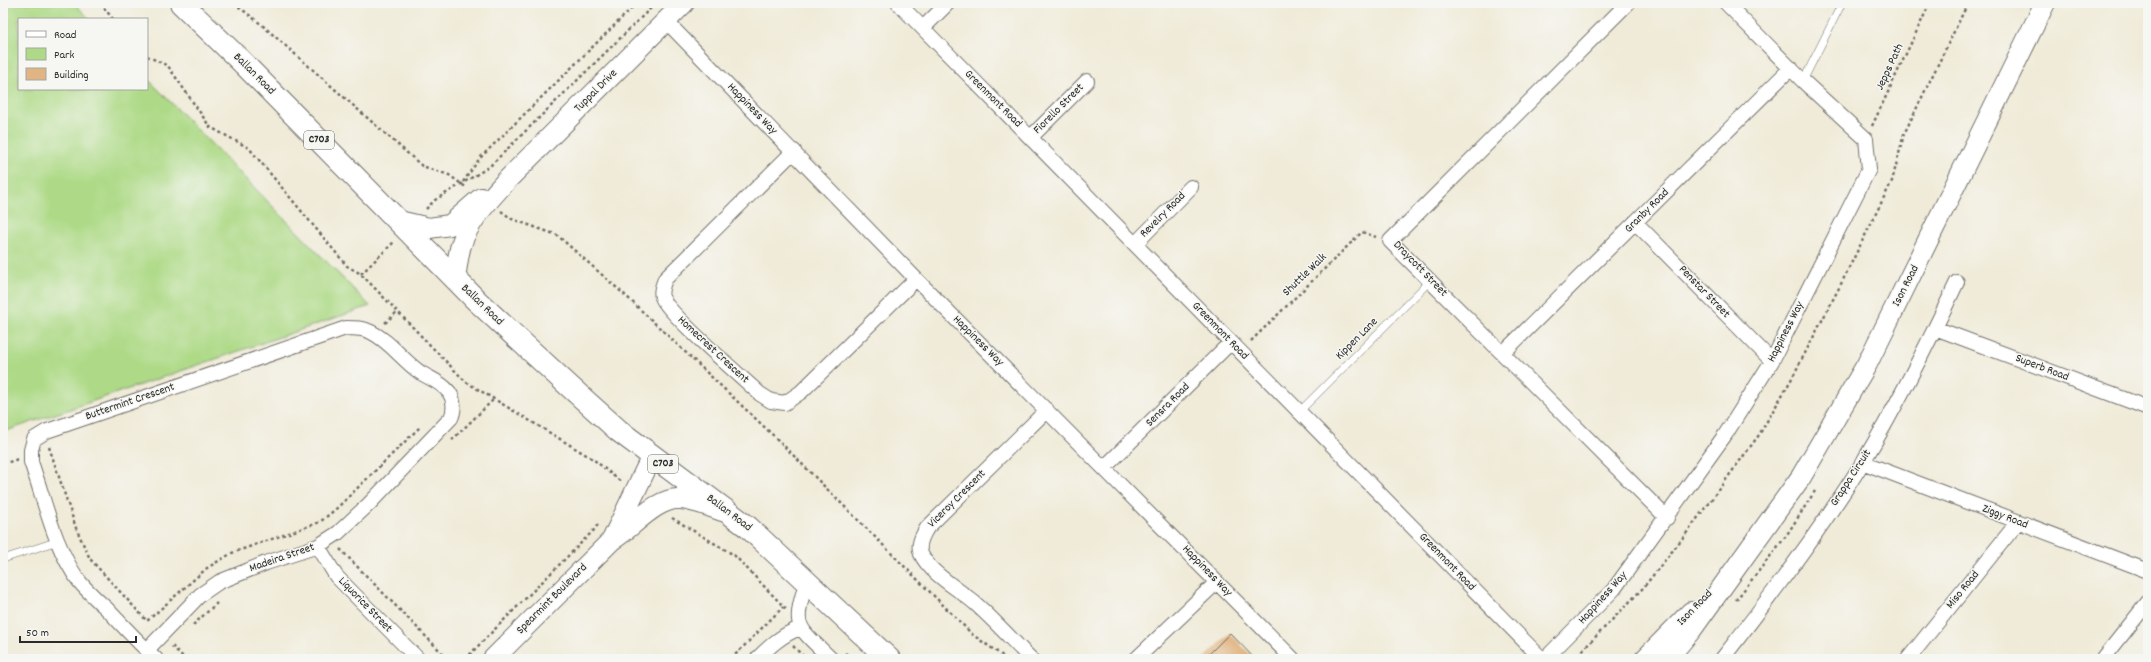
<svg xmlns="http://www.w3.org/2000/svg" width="2151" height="662" viewBox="0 0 2151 662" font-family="Dekko,sans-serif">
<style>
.green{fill:#aeda87;stroke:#6c8259}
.building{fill:#e1b583}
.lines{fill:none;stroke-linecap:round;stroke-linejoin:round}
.lane-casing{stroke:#706e68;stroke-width:8}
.street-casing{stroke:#706e68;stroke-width:16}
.secondary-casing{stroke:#706e68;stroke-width:22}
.primary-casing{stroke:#706e68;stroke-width:24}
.path{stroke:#706e68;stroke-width:2.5;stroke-dasharray:3 3;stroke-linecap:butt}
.lane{stroke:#fff;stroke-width:7}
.street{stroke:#fff;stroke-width:14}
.secondary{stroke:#fff;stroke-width:20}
.primary{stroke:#fff;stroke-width:22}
.labels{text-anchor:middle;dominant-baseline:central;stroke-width:3;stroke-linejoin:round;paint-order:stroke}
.shield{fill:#f6f6f2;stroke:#686867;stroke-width:1}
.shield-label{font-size:11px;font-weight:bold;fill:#2b2b2b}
.street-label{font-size:12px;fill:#2b2b2b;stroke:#f6f6f2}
</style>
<rect width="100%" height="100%" fill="#f6f6f2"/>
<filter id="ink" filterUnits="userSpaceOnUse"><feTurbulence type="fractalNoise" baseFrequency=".025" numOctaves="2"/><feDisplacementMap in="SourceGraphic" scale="8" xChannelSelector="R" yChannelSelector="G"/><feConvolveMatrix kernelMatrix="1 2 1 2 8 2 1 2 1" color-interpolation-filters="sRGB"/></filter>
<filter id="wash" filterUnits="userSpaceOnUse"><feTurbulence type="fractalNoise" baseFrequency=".012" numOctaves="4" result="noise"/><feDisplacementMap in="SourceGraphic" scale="16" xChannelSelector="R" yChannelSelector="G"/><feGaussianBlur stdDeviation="0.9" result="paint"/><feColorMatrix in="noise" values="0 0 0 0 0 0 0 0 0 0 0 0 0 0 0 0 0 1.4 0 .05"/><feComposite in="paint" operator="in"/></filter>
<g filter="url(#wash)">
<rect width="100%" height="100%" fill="#f0ebd8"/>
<path class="green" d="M3,3H74L90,19H19V89H147V78L370,306L3,432Z"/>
<g id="blocks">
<path class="building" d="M1230,633L1255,659H1204Z"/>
</g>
</g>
<g filter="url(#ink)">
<use href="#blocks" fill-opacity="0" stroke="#706e68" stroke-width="1"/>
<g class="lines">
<g class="lane-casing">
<path id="lane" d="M1803,81L1842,3
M1299,412L1430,281
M3,559L58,541"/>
</g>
<g class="street-casing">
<path id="street" d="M898,3L1542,659
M1628,3L1390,241L1667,518
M666,21L916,279L1293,659
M923,28L948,3
M1031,137L1087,81
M794,151L665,279C663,285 660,291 662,297C667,313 743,378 760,394L771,401L785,403L801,392L916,279
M1635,222L1772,361
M1135,244L1191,187
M1935,328L2148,408
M1503,353L1791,68
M1862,462L2148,571
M1105,467L1231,342
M318,546L336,576L418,659
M807,580C792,629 796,624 831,659
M147,650L200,595L219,582L266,563L318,546L338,533L369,504L451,418C455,410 454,399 449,392C441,382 431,379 421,373C403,361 390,341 371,332C363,328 355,328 346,328L47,431L34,439L31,450V462C45,501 54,547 79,581C87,591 97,600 107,609C123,626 139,643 156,659
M757,659C771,645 782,635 800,628
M1031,659C1013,641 996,622 977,605C961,590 931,575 921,554C917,545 922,536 927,528L1047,410
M1136,659L1217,582
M1545,659L1614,589L1725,435L1772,361L1869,169L1866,139L1803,81L1726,3
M1722,659C1772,595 1820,531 1863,462C1898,404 1928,344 1957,282
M1908,659L2018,522
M2103,659L2148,602"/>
</g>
<g class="secondary-casing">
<path id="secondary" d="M399,221L429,228L450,225L481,198
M455,278C457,267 458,255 461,245C469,220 490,199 507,180L684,3
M612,540L652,456
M493,659L612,540C632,528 657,497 680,499C694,500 709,506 722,511
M1645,659L1691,612
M1667,659L1692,629L1801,477L1867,364L2045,3"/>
</g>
<g class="primary-casing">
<path id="primary" d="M181,3L241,61L477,301L569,386L619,431L748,527L889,659"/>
</g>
<path class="path" d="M100,3L113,19
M234,3L262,25L422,166L449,175L467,188
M147,56L168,66L210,127L249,148L347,266L361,274L466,382L593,459L621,482
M1872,126L1930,3
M463,182L480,158L637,3
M426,209L435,200L489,167L656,3
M501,211L512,219L557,235L626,296L777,439L973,635L1007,659
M361,274L395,241
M385,323L398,311
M1251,341L1362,232L1376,237
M452,440L494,399
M49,447L76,528L90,559L147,621L207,568L232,553L320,522L337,508L421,426
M3,464L18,459
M672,518L734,555L786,609
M340,549L448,659
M1736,600L1786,536L1815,491
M193,625L217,603
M172,646L185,659
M793,646L806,659
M845,653L853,659
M465,659L594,530L599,523
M731,659L783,607
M1574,659L1643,588L1685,535L1759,435L1791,380L1840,286L1892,181L1904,134L1968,3"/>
<use href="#lane" class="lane"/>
<use href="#street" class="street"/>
<use href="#secondary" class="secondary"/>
<use href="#primary" class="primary"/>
</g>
</g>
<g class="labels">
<g class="shield">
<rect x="304" y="131" width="30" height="18" rx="3"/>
<rect x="648" y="455" width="30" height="18" rx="3"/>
</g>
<g class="shield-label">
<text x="319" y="140">C703</text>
<text x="663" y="464">C703</text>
</g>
<g class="street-label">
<text transform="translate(1890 67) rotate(-65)">Jepps Path</text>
<text transform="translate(254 74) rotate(45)">Ballan Road</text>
<text transform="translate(596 91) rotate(-45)">Tuppal Drive</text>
<text transform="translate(993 99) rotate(45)">Greenmont Road</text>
<text transform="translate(752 109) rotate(46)">Happiness Way</text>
<text transform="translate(1059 109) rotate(-45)">Fiorello Street</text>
<text transform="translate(1647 211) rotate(-45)">Granby Road</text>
<text transform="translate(1163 215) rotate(-45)">Revelry Road</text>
<text transform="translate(1420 269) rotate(46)">Draycott Street</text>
<text transform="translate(1305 275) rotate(-44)">Shuttle Walk</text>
<text transform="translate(1906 286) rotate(-63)">Ison Road</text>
<text transform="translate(1704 292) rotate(46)">Penstar Street</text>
<text transform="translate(482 305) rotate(44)">Ballan Road</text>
<text transform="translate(1220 331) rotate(46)">Greenmont Road</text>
<text transform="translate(1786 332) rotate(-63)">Happiness Way</text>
<text transform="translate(1357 339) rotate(-45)">Kippen Lane</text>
<text transform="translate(978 341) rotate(45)">Happiness Way</text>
<text transform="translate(713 350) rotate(43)">Homecrest Crescent</text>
<text transform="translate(2042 368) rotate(21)">Superb Road</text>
<text transform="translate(130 402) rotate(-19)">Buttermint Crescent</text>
<text transform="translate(1168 405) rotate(-45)">Sensra Road</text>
<text transform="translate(1851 478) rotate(-57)">Grappa Circuit</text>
<text transform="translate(957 499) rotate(-45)">Viceroy Crescent</text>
<text transform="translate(729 513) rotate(37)">Ballan Road</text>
<text transform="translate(2005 517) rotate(21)">Ziggy Road</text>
<text transform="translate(282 558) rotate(-19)">Madeira Street</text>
<text transform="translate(1447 562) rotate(46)">Greenmont Road</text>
<text transform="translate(1207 571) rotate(46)">Happiness Way</text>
<text transform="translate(1963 590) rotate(-51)">Miso Road</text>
<text transform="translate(1603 598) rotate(-48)">Happiness Way</text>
<text transform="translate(552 599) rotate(-45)">Spearmint Boulevard</text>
<text transform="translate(365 605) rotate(46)">Liquorice Street</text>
<text transform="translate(1695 608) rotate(-46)">Ison Road</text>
</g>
</g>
<rect width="2151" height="662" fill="none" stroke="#f6f6f2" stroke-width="16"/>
<rect x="18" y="18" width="130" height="72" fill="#f6f6f2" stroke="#a5a5a2"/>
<rect x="26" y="31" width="20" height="6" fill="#ffffff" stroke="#a5a5a2"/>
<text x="54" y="38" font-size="12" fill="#2b2b2b">Road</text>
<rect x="26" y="48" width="20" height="12" fill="#aeda87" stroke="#a5a5a2"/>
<text x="54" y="58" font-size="12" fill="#2b2b2b">Park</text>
<rect x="26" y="68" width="20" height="12" fill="#e1b583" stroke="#a5a5a2"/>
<text x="54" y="78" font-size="12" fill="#2b2b2b">Building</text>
<path d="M20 636v6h116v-6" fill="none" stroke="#2b2b2b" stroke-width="2"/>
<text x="26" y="636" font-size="12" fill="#2b2b2b" stroke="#f6f6f2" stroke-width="3" paint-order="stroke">50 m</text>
</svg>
